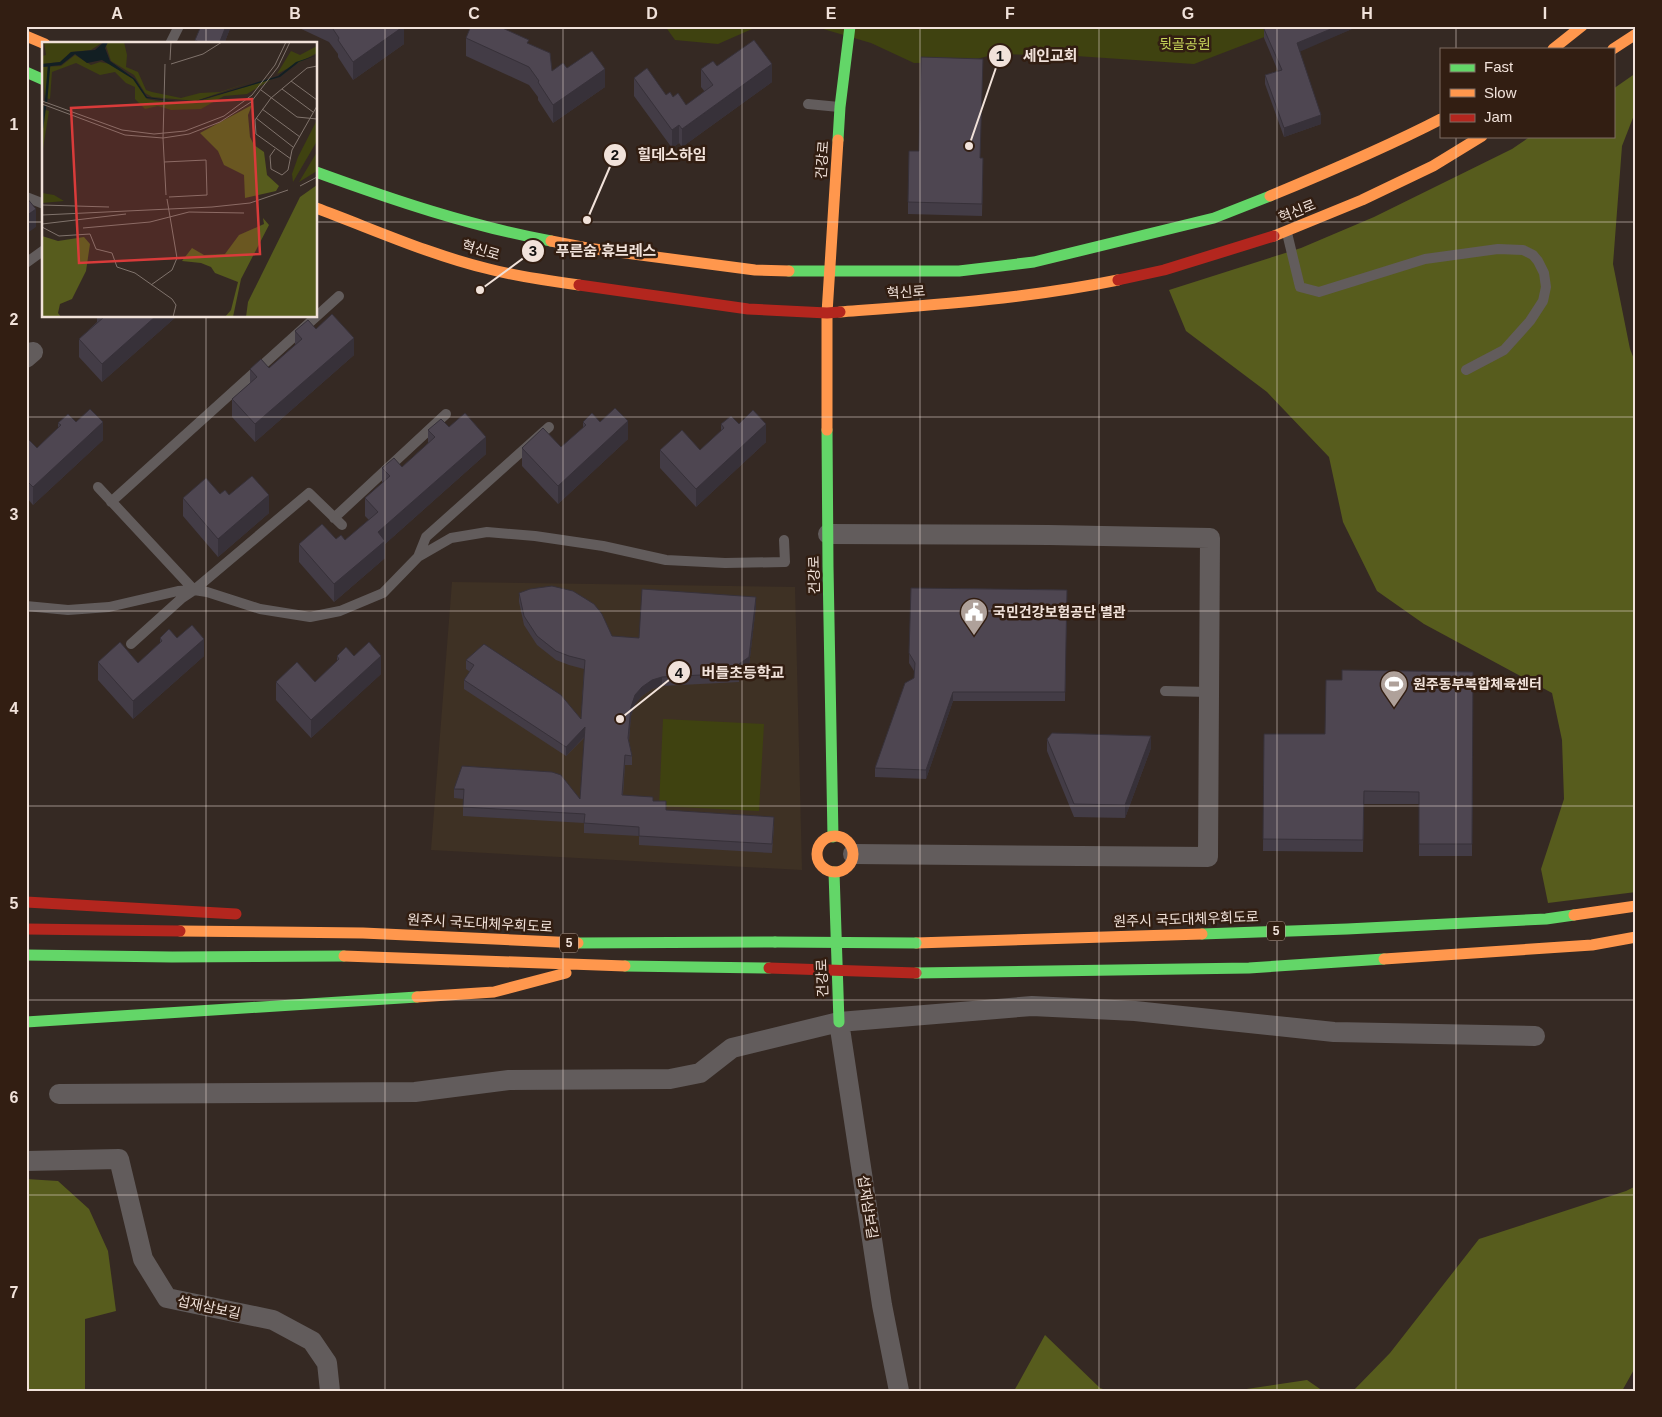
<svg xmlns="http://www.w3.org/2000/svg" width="1662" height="1417" viewBox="0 0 1662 1417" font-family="Helvetica,'Noto Sans KR',sans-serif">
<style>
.education{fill:#3e3124}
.green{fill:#3f4210}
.forest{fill:#575c1d}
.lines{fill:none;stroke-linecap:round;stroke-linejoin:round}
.lane{stroke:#625c5c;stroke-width:10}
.street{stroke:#625c5c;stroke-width:20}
.fast{stroke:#63d668;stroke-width:11}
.slow{stroke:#ff974d;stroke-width:11}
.jam{stroke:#b3261e;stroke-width:11}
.fast-bridge{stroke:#63d668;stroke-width:11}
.jam-bridge{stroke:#b3261e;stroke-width:11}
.wall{fill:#433c46}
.shaded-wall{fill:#373139}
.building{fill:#4e4651;stroke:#373139}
.grid{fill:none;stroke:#f1e2da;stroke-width:1;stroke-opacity:0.55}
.labels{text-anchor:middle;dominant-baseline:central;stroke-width:5;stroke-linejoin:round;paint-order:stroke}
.shield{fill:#321e12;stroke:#b8a79e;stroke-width:1}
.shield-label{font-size:12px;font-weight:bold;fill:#f1e2da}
.park-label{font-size:14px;fill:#c7d55a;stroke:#321e12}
.street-label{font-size:14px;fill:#f1e2da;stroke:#321e12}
.poi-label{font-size:14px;font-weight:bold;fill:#f1e2da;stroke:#321e12;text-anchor:start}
.inset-river{fill:none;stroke:#121f23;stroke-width:2.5}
.inset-road{fill:none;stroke:#80736c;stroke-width:1}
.view{fill:#d93b3a;fill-opacity:0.15;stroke:#d93b3a;stroke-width:2.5}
.inset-edge{fill:none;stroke:#f1e2da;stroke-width:2.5}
.leader{fill:none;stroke:#f1e2da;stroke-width:2}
.callout-dot{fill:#f1e2da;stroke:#321e12;stroke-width:2}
.mark-label{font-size:15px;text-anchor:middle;font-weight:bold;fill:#111}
.callout-label{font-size:15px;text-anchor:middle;font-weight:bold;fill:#f1e2da;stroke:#321e12;stroke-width:5;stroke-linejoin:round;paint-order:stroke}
.neatline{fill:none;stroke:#f1e2da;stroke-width:2}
.grid-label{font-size:16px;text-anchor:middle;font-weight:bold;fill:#f1e2da}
</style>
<rect width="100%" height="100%" fill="#352923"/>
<path class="education" d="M452,582L795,587L802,870L431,850Z"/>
<path class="green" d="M665,26H772L752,29L718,44L675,40Z
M813,26H1280L1267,36L1194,64L1076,56L996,54L965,62L914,63L871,43Z
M663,719L764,724L759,811L659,806Z"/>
<path class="forest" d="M1636,73V110L1622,146L1613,264L1630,349L1636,364V892L1548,903L1541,869L1564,799L1562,740L1552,693L1424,624L1377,591L1343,522L1329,457L1267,392L1186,331L1169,290L1301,248L1374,217L1512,149L1531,136H1613V89Z
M26,1179L58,1181L89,1209L108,1251L116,1311L85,1319V1391H26Z
M1636,1186V1366L1622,1391H1353L1390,1353L1479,1239L1626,1191Z
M1045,1335L1100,1388L1109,1391H1014Z
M1307,1380L1323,1391H1233Z"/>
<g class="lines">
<path class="lane" d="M170,44L179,26
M808,104L839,107
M26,197L44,204
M1287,233L1300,287L1319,292L1425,259L1498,249L1523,250L1533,255L1538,261L1544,273L1546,287L1543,301L1530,321L1504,350L1466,370
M26,263L44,250
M98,487L194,590
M111,502L339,296
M334,518L446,414
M418,557L426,537L549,427
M26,606L68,610L109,607L178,591L194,590L207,592L260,609L310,617L340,611L383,593L418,557L451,538L487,532L535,536L603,546L666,560L725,563L785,562L784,540
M131,644L182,598L194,590L309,493L342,525
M1165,691L1209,692"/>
<path class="street" d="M26,358L33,352
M828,534L1049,535L1210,538L1208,857L853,854
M839,1022L882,1305L899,1391
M59,1094L415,1092L509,1080L670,1079L700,1073L732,1048L839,1022L1032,1006L1135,1011L1334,1032L1535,1036
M26,1161L119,1159L143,1259L167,1298L273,1320L312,1341L327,1363L330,1391"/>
<path class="fast" d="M26,72L44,80
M838,140L840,107L850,26
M316,172C393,200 470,226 551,241
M789,271H959L1034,262L1214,218L1270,196
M827,430L828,567L833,837
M834,872L839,1022
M1202,934L1347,929L1546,919L1574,915
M578,943L775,942
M26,955L172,957L344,956
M625,966L769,968
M916,973L1249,968L1384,959
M26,1022L417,997"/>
<path class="slow" d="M26,36L45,44
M1553,49L1582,26
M1613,49L1636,34
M1270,196C1328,172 1385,148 1441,119
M316,208C373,229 430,255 489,269C519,277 549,281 579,285
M1274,236L1362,200L1433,166L1482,136
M551,241L587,248L755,270L789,271
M840,312C933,305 1025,299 1118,280
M827,430V313L838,140
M817 854a18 18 0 1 1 36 0a18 18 0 1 1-36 0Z
M1574,915L1636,906
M180,931L363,933L578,943
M916,943L1202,934
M344,956L625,966
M1384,959L1592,945L1636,937
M417,997L494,992L566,973"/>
<path class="jam" d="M1118,280L1164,270L1274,236
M579,285L748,309L827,313L840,312
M26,902L236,914
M26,929L180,931"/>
<path class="fast-bridge" d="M775,942L916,943"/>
<path class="jam-bridge" d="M769,968L916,973"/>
</g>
<path class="wall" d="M231,26L224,44H195V40Z
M295,26H351V28L404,44L353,80L338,57V54L329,42Z
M1271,26H1359L1299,51L1321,124L1284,137L1265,84V75L1278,71L1264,38V29Z
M466,38L529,44L552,71L567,68L605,87L553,123L538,100V97L529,85L466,56Z
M717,66L772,82L682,147L679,143L672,148L634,96V78L666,95L673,97L686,105L705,92L701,87V69Z
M980,158L983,171L982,216L908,214V202Z
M97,316H177L102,382L79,357V339L97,322Z
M316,329L354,355L255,442L232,417V399L250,384V369L269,368L295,345V331Z
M76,422L103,440L33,505L26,497V437L37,448L58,428V423Z
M583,422H600L628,439L558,504L522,466V448L561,447L583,428Z
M721,424H739L766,442L696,507L660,468V450H700L721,431Z
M449,427L486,454L385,544V558L334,602L299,562V544L336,539L345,540L369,520L365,516V498L382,483V468L402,467L428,443V430Z
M220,494L229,495L269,513L218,557L183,516V498Z
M911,588L1067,590L1065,701H953L926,779L875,777V768L914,678V671L909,663Z
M519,593L612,636L639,638L756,606L749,666L739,673V682L662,686L652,689L642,696L635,704L631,716L629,741L632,756V765H625L623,795L653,801L666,810L774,826L772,853L639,845V836L584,833V823L463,816V799L454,798V789L580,799L585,737L566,756L464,689V680L470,672L466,669V660L581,719L584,669L569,665L556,660L537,645L524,625L519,602Z
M160,638H177L204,656L133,719L98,680V662L138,663L160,643Z
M337,656H354L381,674L311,738L276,700V682H315L337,662Z
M1473,672L1472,856H1419V804H1364L1363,852L1263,851L1264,734H1325Z
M1047,739L1151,748L1125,818L1074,817L1047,751Z"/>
<path class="shaded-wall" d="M226,26H231L224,44H219Z
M404,26V44L353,80V62Z
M1338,26H1359L1297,53V43Z
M772,64V82L682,147V129Z
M605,69V87L553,123V105Z
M1321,115V124L1284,137V128Z
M679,125V143L672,148V130Z
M36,209V227L26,234V216Z
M156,316H177L102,382V364Z
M354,338V355L255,442V424Z
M628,421V439L558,504V486Z
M103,422V440L33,505V487Z
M766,424V442L696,507V489Z
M486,437V454L385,544V558L334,602V584L378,532Z
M269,495V513L218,557V539Z
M756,597V606L749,666L739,673V682V664Z
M204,639V656L133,719V701Z
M381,656V674L311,738V720Z
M662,677V686L652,689L642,696L635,704L631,716L628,748L631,707L635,695L642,687L652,680Z
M953,692V701L926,779V770Z
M585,727V736L566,756V747Z
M1151,736V748L1125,818V805Z"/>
<path class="building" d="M201,26H226L219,44H203L195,40Z
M331,26H351V28L354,26H404L353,62L338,40L339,38Z
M471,26H498L529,40L527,43L550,53L552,71L563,63L567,68L592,51L605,69L553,105L538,82L539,81L529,67L466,38Z
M1271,26H1338L1297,43L1321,115L1284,128L1265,75L1282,70L1264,29Z
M754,40L772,64L682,129L679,125L672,130L634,78L647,68L666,95L670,92L673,97L678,93L686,105L713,85L701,69L713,61L717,66Z
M921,57L983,59L980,158H983L982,204L908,202L909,151H919Z
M26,197L36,209L26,216Z
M332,314L354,338L255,424L232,399L257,377L250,369L261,359L269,368L302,339L295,331L308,320L316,329Z
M103,316H156L102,364L79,339L104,317Z
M615,408L628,421L558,486L522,448L543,428L561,447L586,425L583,422L592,413L600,422Z
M90,409L103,422L33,487L26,480V437L37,448L61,425L58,423L68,414L76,422Z
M753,410L766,424L696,489L660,450L682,430L700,450L724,428L721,424L731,416L739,424Z
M465,413L486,437L378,532L385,541L334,584L299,544L322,524L336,539L341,535L345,540L378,512L365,498L390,476L382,468L394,458L402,467L435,437L428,430L441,419L449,427Z
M252,476L269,495L218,539L183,498L206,478L220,494L225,490L229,495Z
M552,586L573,591L594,604L602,614L612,636L639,638L642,589L756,597L749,657L739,664V673L662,677L652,680L642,687L635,695L631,707L628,738L632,756L625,755L622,795L653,797V801H666V810L774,817L772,844L639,836V827L584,823L585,814L463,807L464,789H454L462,766L552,772L561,775L580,799L585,727L566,747L464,680L474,665L466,660L484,644L561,695L581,719L585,660L569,656L556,651L537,636L524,616L519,593L530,589Z
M911,588L1067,590L1065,692H953L926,770L875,768L905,683L914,678L915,663L909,653Z
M192,625L204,639L133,701L98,662L120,642L138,663L162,641L160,638L169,629L177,638Z
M369,642L381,656L311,720L276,682L297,662L315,682L339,659L337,656L346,647L354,656Z
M1342,670L1473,672L1472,844H1419V792L1364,791L1363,840L1263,839L1264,734H1325L1326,680H1342Z
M1052,733L1151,736L1125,805L1074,804L1047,739Z"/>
<path class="grid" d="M206,26V44M385,26V1391M563,26V1391M742,26V1391M920,26V1391M1099,26V1391M1277,26V1391M1456,26V49M1456,136V1391M26,222H44M316,222H1636M206,316V1391M26,417H1636M26,611H1636M26,806H1636M26,1000H1636M26,1195H1636"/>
<defs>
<g id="civic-pin" transform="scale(1.4375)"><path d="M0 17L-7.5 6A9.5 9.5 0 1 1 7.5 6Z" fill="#afa19a" stroke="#321e12"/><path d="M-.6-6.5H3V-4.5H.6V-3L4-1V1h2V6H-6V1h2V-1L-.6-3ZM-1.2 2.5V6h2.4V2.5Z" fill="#fff"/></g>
<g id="stadium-pin" transform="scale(1.4375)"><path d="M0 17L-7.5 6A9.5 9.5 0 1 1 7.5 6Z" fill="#afa19a" stroke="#321e12"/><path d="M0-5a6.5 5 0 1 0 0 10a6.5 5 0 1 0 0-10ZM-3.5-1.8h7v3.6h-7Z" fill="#fff"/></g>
</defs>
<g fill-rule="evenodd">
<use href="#civic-pin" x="974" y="612"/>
<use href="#stadium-pin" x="1394" y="684"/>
</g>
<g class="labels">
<g class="shield">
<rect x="1267" y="921.5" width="18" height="19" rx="4"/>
<rect x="560" y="933.5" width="18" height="19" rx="4"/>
</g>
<g class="shield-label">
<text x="1276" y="931">5</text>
<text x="569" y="943">5</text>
</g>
<g class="park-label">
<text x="1185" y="44">뒷골공원</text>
</g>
<g class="street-label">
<text transform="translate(822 160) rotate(-86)">건강로</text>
<text transform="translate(1297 211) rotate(-22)">혁신로</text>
<text transform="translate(481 250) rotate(16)">혁신로</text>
<text transform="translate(906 292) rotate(-4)">혁신로</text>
<text transform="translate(814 575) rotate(-91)">건강로</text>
<text transform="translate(1186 919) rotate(-2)">원주시 국도대체우회도로</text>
<text transform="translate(480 923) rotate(3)">원주시 국도대체우회도로</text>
<text transform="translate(822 978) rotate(-92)">건강로</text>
<text transform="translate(868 1207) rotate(81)">섭재삼보길</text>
<text transform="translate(209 1307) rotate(12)">섭재삼보길</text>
</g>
<g class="poi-label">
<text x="993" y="612">국민건강보험공단 별관</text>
<text x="1413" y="684">원주동부복합체육센터</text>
</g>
</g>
<g transform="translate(42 42)">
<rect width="275" height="275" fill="#352923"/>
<path d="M2,0H61L49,8L29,10L18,20L0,22V14L4,13ZM66,0H82L85,13L84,25L96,30L104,48L110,50L139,56L158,51L178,50L220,36L154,59L110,55L103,51L92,33L69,19L64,4ZM275,4V11L235,32L249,9L258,13ZM33,13L49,23L58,20L68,22L91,37L105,57L115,59L151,61L230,37L205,52L182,54L159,67L129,68L116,64L103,67L93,57V45L84,41L73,30L58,33L34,21L10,30L8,57L3,56L0,25L19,24ZM1,67L7,69L0,113V69ZM275,78V99L251,140L250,132L256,115ZM275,110V129L257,140ZM0,151L12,153L22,159L0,161Z" fill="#3f4210"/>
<path d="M210,63L206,73L208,95L212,103L222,110L225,133L237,144L234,149L203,156L202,133L182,123L176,109L158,91ZM275,143V275H204L206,260L258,155ZM221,176L227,183L199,237L191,275H183L189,268L196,240L173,231L169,225L159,221L140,219L150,206L162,213L183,212L197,193L222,182ZM0,194L16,199L42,195L48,202L44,229L30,257L18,262L16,271L19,275H0Z" fill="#575c1d"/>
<path d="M62,0H66L63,6L68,19L93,37L105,55L147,61L236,34L254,20L275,13L257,20L238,35L148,61L104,56L91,37L60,18L45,21L33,12L19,23L0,25V22L18,20L29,10L53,8Z" fill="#121f23"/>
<path class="inset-river" d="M4,60L7,24M0,86L3,64"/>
<path class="inset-road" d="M128,18L129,0M123,22L121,96L124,153M129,22L161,12L180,0M249,39L275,58M240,47L271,70M219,48L255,75L275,77M0,59L80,88L112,92L143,89L182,74L210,53L233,23L244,0M0,62L83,93L121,96L147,92L178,80L209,60L236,25L248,0M220,67L258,95M214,76L251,105M233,107L228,114L229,127L240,133L246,128L250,108L275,64M249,117L214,92L213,78L229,56L265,26L275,24M122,120L164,118L165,153L127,155M258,144L275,135M0,163L67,165M0,173L170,165L208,161L246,148M0,182L84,172M0,185L17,194L48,192L54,207L70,211L75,225L93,231L130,257L134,263L131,275M41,186L108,180L147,170L202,171M109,243L130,228L135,216L125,157"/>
<path class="view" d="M210,57L218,212L37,221L29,66Z"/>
<rect width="275" height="275" class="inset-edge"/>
</g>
<path class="leader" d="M969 146L1000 56M587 220L615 155M480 290L533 251M620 719L679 672"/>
<g class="callout-dot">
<circle cx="969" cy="146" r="5"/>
<circle cx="587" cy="220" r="5"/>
<circle cx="480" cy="290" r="5"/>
<circle cx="620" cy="719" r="5"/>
<circle cx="1000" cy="56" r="12"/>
<circle cx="615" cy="155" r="12"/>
<circle cx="533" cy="251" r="12"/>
<circle cx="679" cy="672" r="12"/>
</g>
<g class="mark-label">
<text x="1000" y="61">1</text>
<text x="615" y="160">2</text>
<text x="533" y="256">3</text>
<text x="679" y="678">4</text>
</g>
<g class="callout-label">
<text x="1050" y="61">세인교회</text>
<text x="672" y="160">힐데스하임</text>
<text x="606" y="256">푸른숨 휴브레스</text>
<text x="743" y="678">버들초등학교</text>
</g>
<rect width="1662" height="1417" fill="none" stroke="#321e12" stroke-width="55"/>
<rect x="1440" y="48" width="175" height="90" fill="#321e12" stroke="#7e6c62"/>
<rect x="1450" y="64" width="25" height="8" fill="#63d668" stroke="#7e6c62"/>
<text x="1484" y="72" font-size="15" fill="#f1e2da">Fast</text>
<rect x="1450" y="89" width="25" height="8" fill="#ff974d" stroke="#7e6c62"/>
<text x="1484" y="98" font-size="15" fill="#f1e2da">Slow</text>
<rect x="1450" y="114" width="25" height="8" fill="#b3261e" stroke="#7e6c62"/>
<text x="1484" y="122" font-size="15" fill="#f1e2da">Jam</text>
<rect x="28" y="28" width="1606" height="1362" class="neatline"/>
<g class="grid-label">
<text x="117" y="19">A</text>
<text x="295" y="19">B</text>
<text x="474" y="19">C</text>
<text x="652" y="19">D</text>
<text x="831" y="19">E</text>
<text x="1010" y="19">F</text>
<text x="1188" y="19">G</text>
<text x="1367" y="19">H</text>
<text x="1545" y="19">I</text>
<text x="14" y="130">1</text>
<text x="14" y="325">2</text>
<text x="14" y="520">3</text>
<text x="14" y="714">4</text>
<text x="14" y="909">5</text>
<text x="14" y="1103">6</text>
<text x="14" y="1298">7</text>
</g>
</svg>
